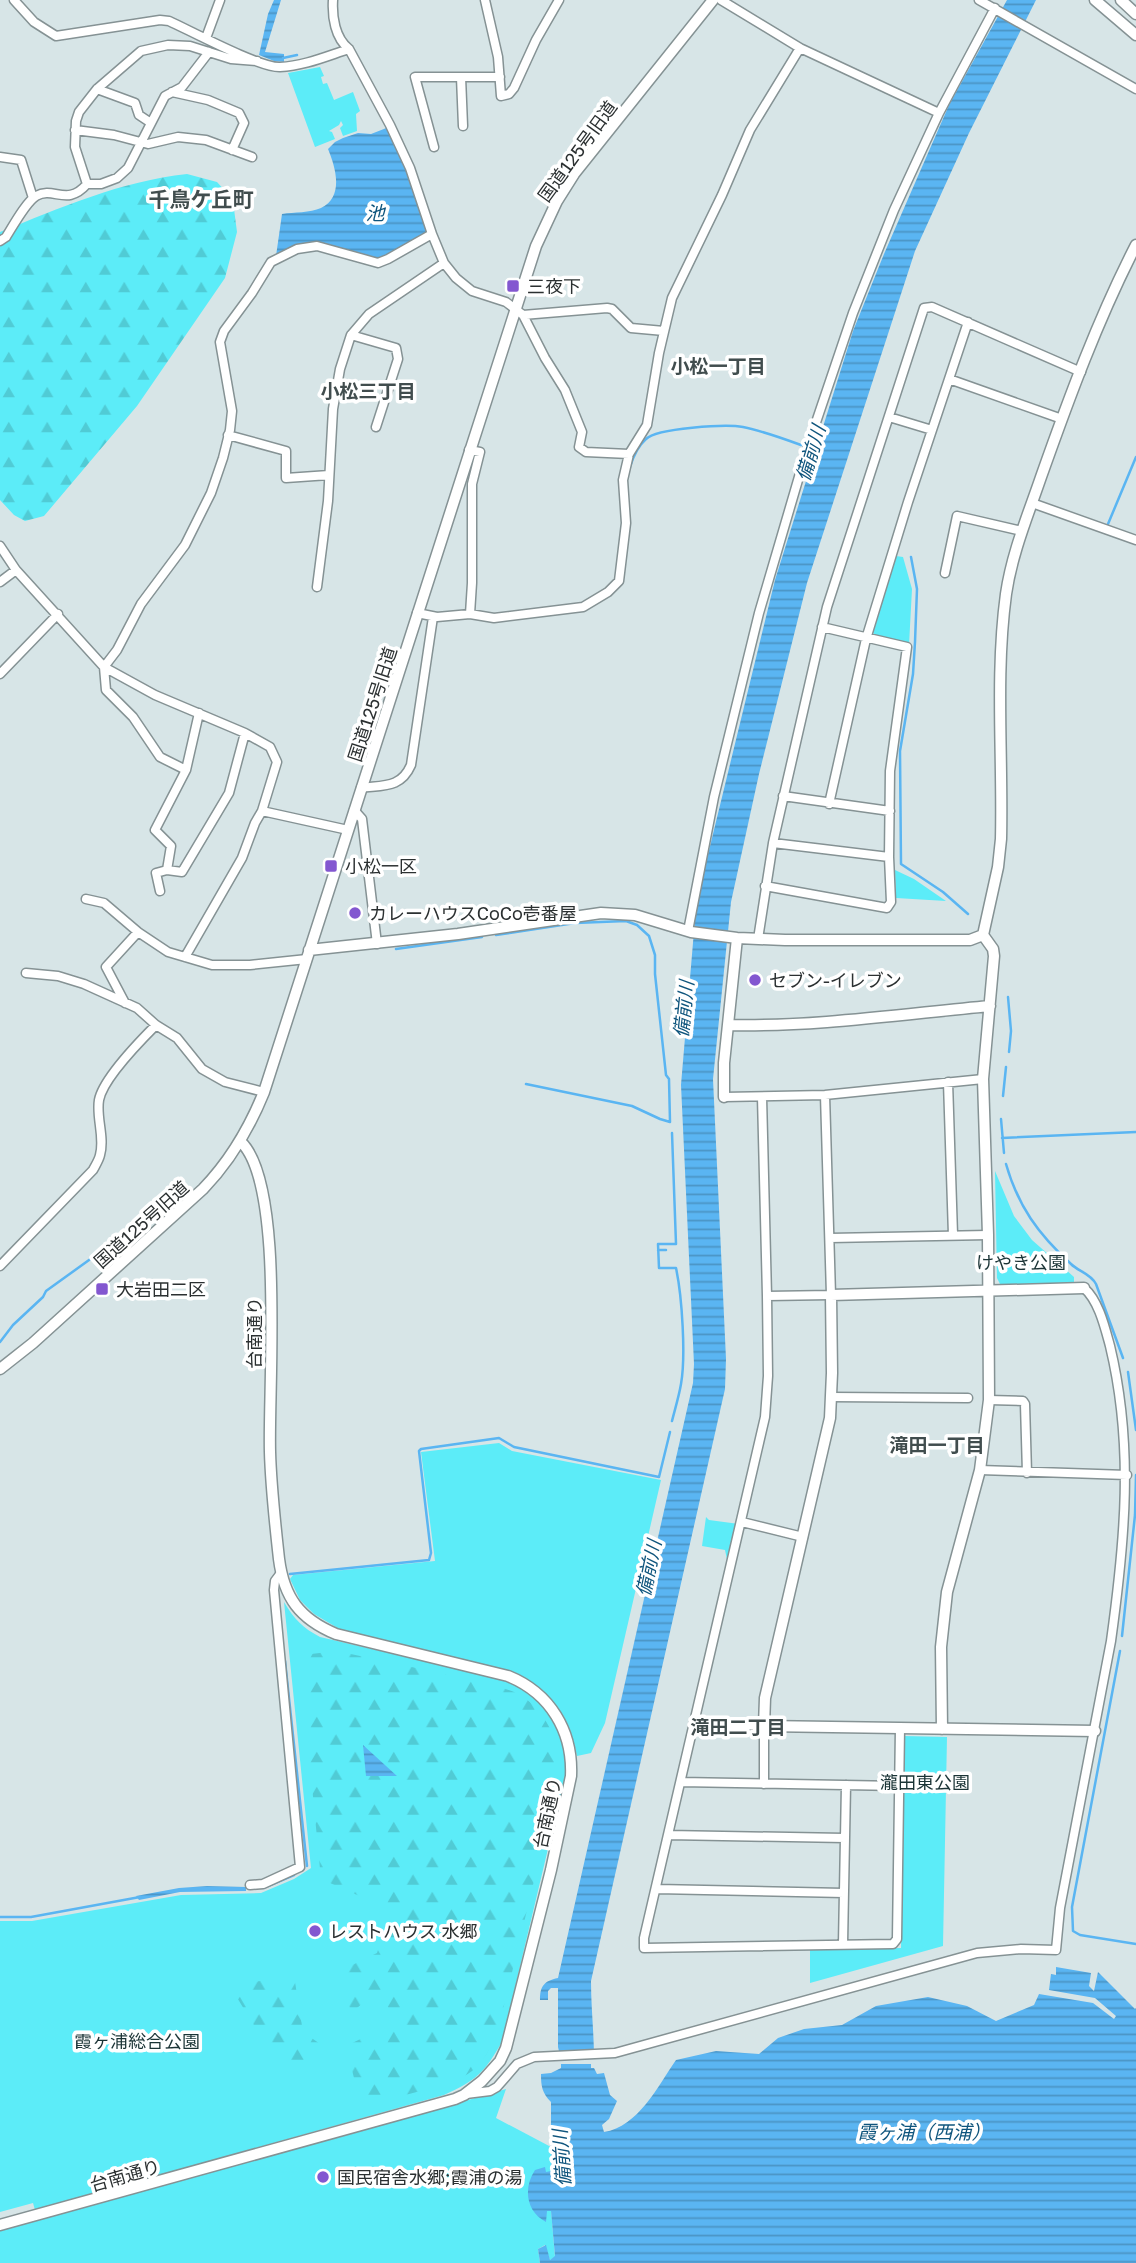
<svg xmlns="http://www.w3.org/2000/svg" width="1136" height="2263" viewBox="0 0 1136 2263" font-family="'Golos Text','Noto Sans JP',sans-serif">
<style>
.green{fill:#5cecf8}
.forest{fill:url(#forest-firs)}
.water{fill:url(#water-rules)}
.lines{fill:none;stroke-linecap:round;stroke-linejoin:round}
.stream{stroke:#5ab5f2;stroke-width:2.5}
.minor-casing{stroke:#859294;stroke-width:11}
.tertiary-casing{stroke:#859294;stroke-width:13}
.minor{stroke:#fff;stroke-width:8}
.tertiary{stroke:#fff;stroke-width:10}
.poi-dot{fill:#8357d0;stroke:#fff;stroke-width:2.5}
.labels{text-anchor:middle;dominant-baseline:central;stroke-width:7;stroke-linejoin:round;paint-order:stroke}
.street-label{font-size:18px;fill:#2b3031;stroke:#fff}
.poi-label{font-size:18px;fill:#2b3031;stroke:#fff;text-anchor:start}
.park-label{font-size:18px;fill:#1b3436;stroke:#fff}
.water-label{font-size:19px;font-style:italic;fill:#0f557d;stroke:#fff}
.neighbourhood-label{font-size:19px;font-weight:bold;fill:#414d4e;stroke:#fff}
.quarter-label{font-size:21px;font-weight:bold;fill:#414d4e;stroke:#fff}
</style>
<defs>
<pattern id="forest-firs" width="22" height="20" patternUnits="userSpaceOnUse" patternTransform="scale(1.75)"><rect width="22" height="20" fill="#5cecf8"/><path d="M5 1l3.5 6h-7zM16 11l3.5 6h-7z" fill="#50cbd5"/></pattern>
<pattern id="water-rules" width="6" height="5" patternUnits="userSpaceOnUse" patternTransform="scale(1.75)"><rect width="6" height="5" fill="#5ab5f2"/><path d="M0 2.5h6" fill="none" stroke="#4b94c5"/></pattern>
</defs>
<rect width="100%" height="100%" fill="#d7e5e7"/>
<path class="green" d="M320,67L324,76L321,77L323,84L327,83L334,100L353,92L360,111L356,114L357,131L343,136L340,128L343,125L341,121L339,125L329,131L332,132L335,139L315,147L288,73Z
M896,556L903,557L912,589L909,645L875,637L873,632Z
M895,870L914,879L946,901L896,898Z
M995,1171L1014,1216L1032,1240L1074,1277V1284L1001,1286L997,1278Z
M499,1443L512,1451L661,1480L605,1723L591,1753L577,1756C569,1713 550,1689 510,1671L341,1630L314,1614L300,1600L290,1579L293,1575L435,1561L421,1452Z
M706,1517L709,1520L739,1524L728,1564L725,1550L702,1546Z
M284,1602C294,1619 303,1628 320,1637L505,1680C546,1700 563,1724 567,1769L502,2042C484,2073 477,2080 444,2095L35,2210L33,2203L0,2212V1921H32L181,1895L261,1893L294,1879L311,1868Z
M904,1736L947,1737L943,1946L810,1983V1949L901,1948Z
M506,2089L496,2118L551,2147V2210L555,2257L550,2260L545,2245L538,2249L540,2263H0V2227L348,2135Z"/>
<path class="forest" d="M187,174L217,182L227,193L234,209L237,232L225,278L137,406L44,516L25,521L14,515L0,500V232C60,208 121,181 187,174Z
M337,1651C383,1661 429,1670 475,1682C491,1686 513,1688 526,1699C553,1720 560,1749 558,1781L501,2018C486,2067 474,2078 424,2090C403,2096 382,2101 361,2106L346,2046L379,2030L391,2011L376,1992L351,2013L340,1971L377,1953L391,1910L321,1879L302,1683L311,1654Z
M288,1979L295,1982L303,2032L323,2046L322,2059L299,2073L288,2072L269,2050L233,1991C245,1979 272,1981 288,1979Z"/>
<path class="water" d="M274,0H281L265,52L284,54V62L274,61L259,55L268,14Z
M1007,0H1036L969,133L915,251L807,583L759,774L731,902L713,1079L726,1359L725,1389L591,1981C591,2007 594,2033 594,2059L561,2060L558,2047V1988H551L548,1991V2000H540C540,1986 544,1981 558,1978L693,1383L694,1364L681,1085L695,919L702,879L775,580L853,331L884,254L949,105Z
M389,127L408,168L429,233L378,261L317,243L276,256L282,214C294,212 310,213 321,208C344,197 336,168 328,149L335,142L343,138L358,133L371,134Z
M363,1745L397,1776H366Z
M207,1886L246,1887V1891L180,1892L139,1900L136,1896L179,1888Z
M1056,1967L1091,1973L1089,1986L1094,1991L1098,1972L1135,2009L1136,2008V2263H540L538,2249L546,2245L550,2260L555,2256L551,2211H547L546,2222C526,2212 523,2188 535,2170L545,2167L546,2172L551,2171V2102C542,2093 541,2086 541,2074L551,2073L561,2068V2064H591V2068H594L597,2074L604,2073L610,2095L617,2101L609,2119L602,2125L604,2132C638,2127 658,2086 676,2060L716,2051L759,2054L778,2038L804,2029L842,2025L876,2006L928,1997L967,2006L996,2021L1034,2005L1039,1994L1093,2003L1114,2019L1116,2016L1095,1998L1049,1990L1051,1974L1056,1975Z"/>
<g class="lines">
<path class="stream" d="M283,58L297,55
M630,467C633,457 638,446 646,439C657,428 726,424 743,427C763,431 782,438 801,445
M1108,524L1136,457
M911,557L917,589L915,642L913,674L900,751L901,864L943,892L968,914
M496,935L575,923L626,921L637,925L649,936L655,955V974L666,1075L669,1079L670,1122
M396,949L482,937
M1008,997L1011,1031L1009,1052
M526,1084L632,1106L660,1119L670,1122
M1003,1096L1006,1067
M1001,1119L1004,1153
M672,1133L676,1244H658L659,1268H676C682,1296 686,1356 681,1384C679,1396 675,1409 672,1421
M1002,1138L1136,1132
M1006,1164C1018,1206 1038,1234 1071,1264C1079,1272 1090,1273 1096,1284L1123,1358
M658,1250H666
M0,1342L13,1325L43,1297L46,1291L96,1255L120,1247L139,1226
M1128,1372L1136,1430
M290,1574L429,1560L431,1553L419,1451L421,1449L499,1438L514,1447L659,1477L670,1432
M1122,1636L1135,1515L1136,1475
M1120,1651L1072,1907L1073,1931L1080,1935L1136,1944
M285,1661L307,1866
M268,1886L294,1875
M0,1917H31L140,1897"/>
<g class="minor-casing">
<path id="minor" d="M14,0L34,22L56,36L160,20L169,21C191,31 260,68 280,67C304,66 327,56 349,49
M333,0C332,17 335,38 349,49L390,125L410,168L432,234L444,263L456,278L472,291L506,302L523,315L545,358L565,390L582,432L579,447L586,452L629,454
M485,0L498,57L501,96L509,94L514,88L536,40L559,0
M721,0L800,48L939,113
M979,0L1136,89
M206,38L220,0
M461,77L463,126
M97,89L135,103L139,115L151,123
M172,92L208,100L239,113L244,123L232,150
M75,130L114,135L148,144L178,137L206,140L252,157
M434,147L415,77H500
M0,157L21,160L33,198
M87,184H101L117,178L128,168L165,96L182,87L209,52
M0,241L6,237C13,226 26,202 36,196C54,186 67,207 87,184L75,147L76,121L79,112L97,89L141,51L168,45L190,46L231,59L257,61
M523,315L607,308L612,309L631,328L664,331
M351,335L396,348L398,359L376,427
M949,379L1062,419
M889,417L932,430
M228,435L286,451V478L329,475
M469,450L480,452L472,484V583L470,614
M1032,503L1136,540
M0,546L16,570L104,667L155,695L245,733L270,747L277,762L262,811L255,823L242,858L185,957
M945,573L957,516L1022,531
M0,582L16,570
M317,587L328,501L333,409L340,369L351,335L369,314L444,263
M417,613L437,617L470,614L494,618L583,607L608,592L619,581L626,523L623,480L629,454L647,425L659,353L672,298L722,195L750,130L800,48
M0,674L58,614
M186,770L160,757L133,717L106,690L104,667L117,650L141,604L185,545L211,493L223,458L230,430L232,411L220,342L224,331L252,293L271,262L297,249L317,246L378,263L388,259L432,234
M361,788C384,785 401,788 411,765L433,617
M783,796L890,811
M829,804L866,639L908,502L968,322
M354,810L362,819L377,944
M262,811L348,830
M773,843L889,857
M167,870L182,872L229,793L245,733
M765,886L887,908L891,902L889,857L890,771L907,647L822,627
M160,891L156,873L167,870L171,846L155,830L186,770L199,713
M86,899L104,903L138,932L168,952L212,965H250L307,959
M688,931L714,797L759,613L808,446L853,313L894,210L939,113L995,8
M758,939L773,843L827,607L924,308L932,307L1081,372
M26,973L58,976L84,984L137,1008L156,1025L177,1038L202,1069L225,1082L264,1092
M125,1003L106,967L138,932
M948,1082L953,1235
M724,1097L825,1095L983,1079
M762,1097L767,1296L768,1376L765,1417L644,1938V1948L893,1944L897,1939L900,1728
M830,1238L988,1235
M0,1266L93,1170C95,1166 99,1160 100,1155C105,1137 96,1118 99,1100C103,1079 140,1041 156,1025
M767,1296L831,1295L825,1095
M831,1397L968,1398
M989,1400L1023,1401L1025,1404L1027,1473
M980,1470L1127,1475
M742,1522L803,1537
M694,1723L764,1726V1784
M681,1782L899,1786
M668,1835L845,1838
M250,1885L263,1884L300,1867L274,1590L275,1581L281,1573
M657,1889L844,1893
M843,1944L846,1785
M466,2094L490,2091L497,2087L517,2064L534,2057L615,2053L977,1953L1021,1949L1056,1950L1060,1908L1111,1641C1125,1540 1134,1446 1110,1346C1105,1328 1099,1301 1084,1288"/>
</g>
<g class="tertiary-casing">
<path id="tertiary" d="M1095,0L1136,35
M1121,0L1136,14
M309,950L458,934L601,913L635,915L691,932L737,938L785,940H970L983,935L998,867L1001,839C1003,757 995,675 1006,594C1012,553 1028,515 1041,477C1069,398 1098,319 1136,245
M728,1025C816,1027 903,1014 990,1006
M724,1097V1063L737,938
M1084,1288L831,1295L832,1373L830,1418L765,1698L764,1726L1095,1731
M0,1369L33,1343L203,1189C231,1160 249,1129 264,1092L536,246L557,201L574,174L713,0
M942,1729L941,1647L947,1592L980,1470L989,1400L988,1235L983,1079L994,956L993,949L983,935
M0,2225L455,2099L464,2095L482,2081L500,2061L506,2048L551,1870L571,1776C573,1731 550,1693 508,1676L336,1634C300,1619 284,1598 279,1559C275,1523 271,1488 270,1452C268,1388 285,1184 241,1142"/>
</g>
<use href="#minor" class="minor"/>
<use href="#tertiary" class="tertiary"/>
</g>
<g class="poi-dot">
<rect x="506" y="279" width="14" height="14" rx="3.5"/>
<rect x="324" y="859" width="14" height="14" rx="3.5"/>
<circle cx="355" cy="913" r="7"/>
<circle cx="755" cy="980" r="7"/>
<rect x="95" y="1282" width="14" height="14" rx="3.5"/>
<circle cx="315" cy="1931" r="7"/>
<circle cx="323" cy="2177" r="7"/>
</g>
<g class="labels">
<g class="street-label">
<text transform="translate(577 151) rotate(-54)">国道125号旧道</text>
<text transform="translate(372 704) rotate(-72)">国道125号旧道</text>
<text transform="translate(141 1224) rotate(-42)">国道125号旧道</text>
<text transform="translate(254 1333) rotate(-90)">台南通り</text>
<text transform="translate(547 1813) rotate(-78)">台南通り</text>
<text transform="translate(125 2175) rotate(-16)">台南通り</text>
</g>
<g class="poi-label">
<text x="527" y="286">三夜下</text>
<text x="345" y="866">小松一区</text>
<text x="369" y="913">カレーハウスCoCo壱番屋</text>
<text x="769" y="980">セブン-イレブン</text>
<text x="116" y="1289">大岩田二区</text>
<text x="329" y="1931">レストハウス 水郷</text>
<text x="337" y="2177">国民宿舎水郷;霞浦の湯</text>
</g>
<g class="park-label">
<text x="1021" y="1262">けやき公園</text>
<text x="925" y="1782">瀧田東公園</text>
<text x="137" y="2041">霞ヶ浦総合公園</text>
</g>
<g class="water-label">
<text x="375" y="212">池</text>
<text transform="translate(810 453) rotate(-73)">備前川</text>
<text transform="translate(683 1009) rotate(-84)">備前川</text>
<text transform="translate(648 1568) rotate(-78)">備前川</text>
<text x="924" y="2131">霞ヶ浦（西浦）</text>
<text transform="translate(561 2158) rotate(-94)">備前川</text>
</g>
<g class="neighbourhood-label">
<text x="718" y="365">小松一丁目</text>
<text x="368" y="390">小松三丁目</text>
<text x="937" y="1444">滝田一丁目</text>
<text x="738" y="1726">滝田二丁目</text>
</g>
<g class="quarter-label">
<text x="201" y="199">千鳥ケ丘町</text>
</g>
</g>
</svg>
